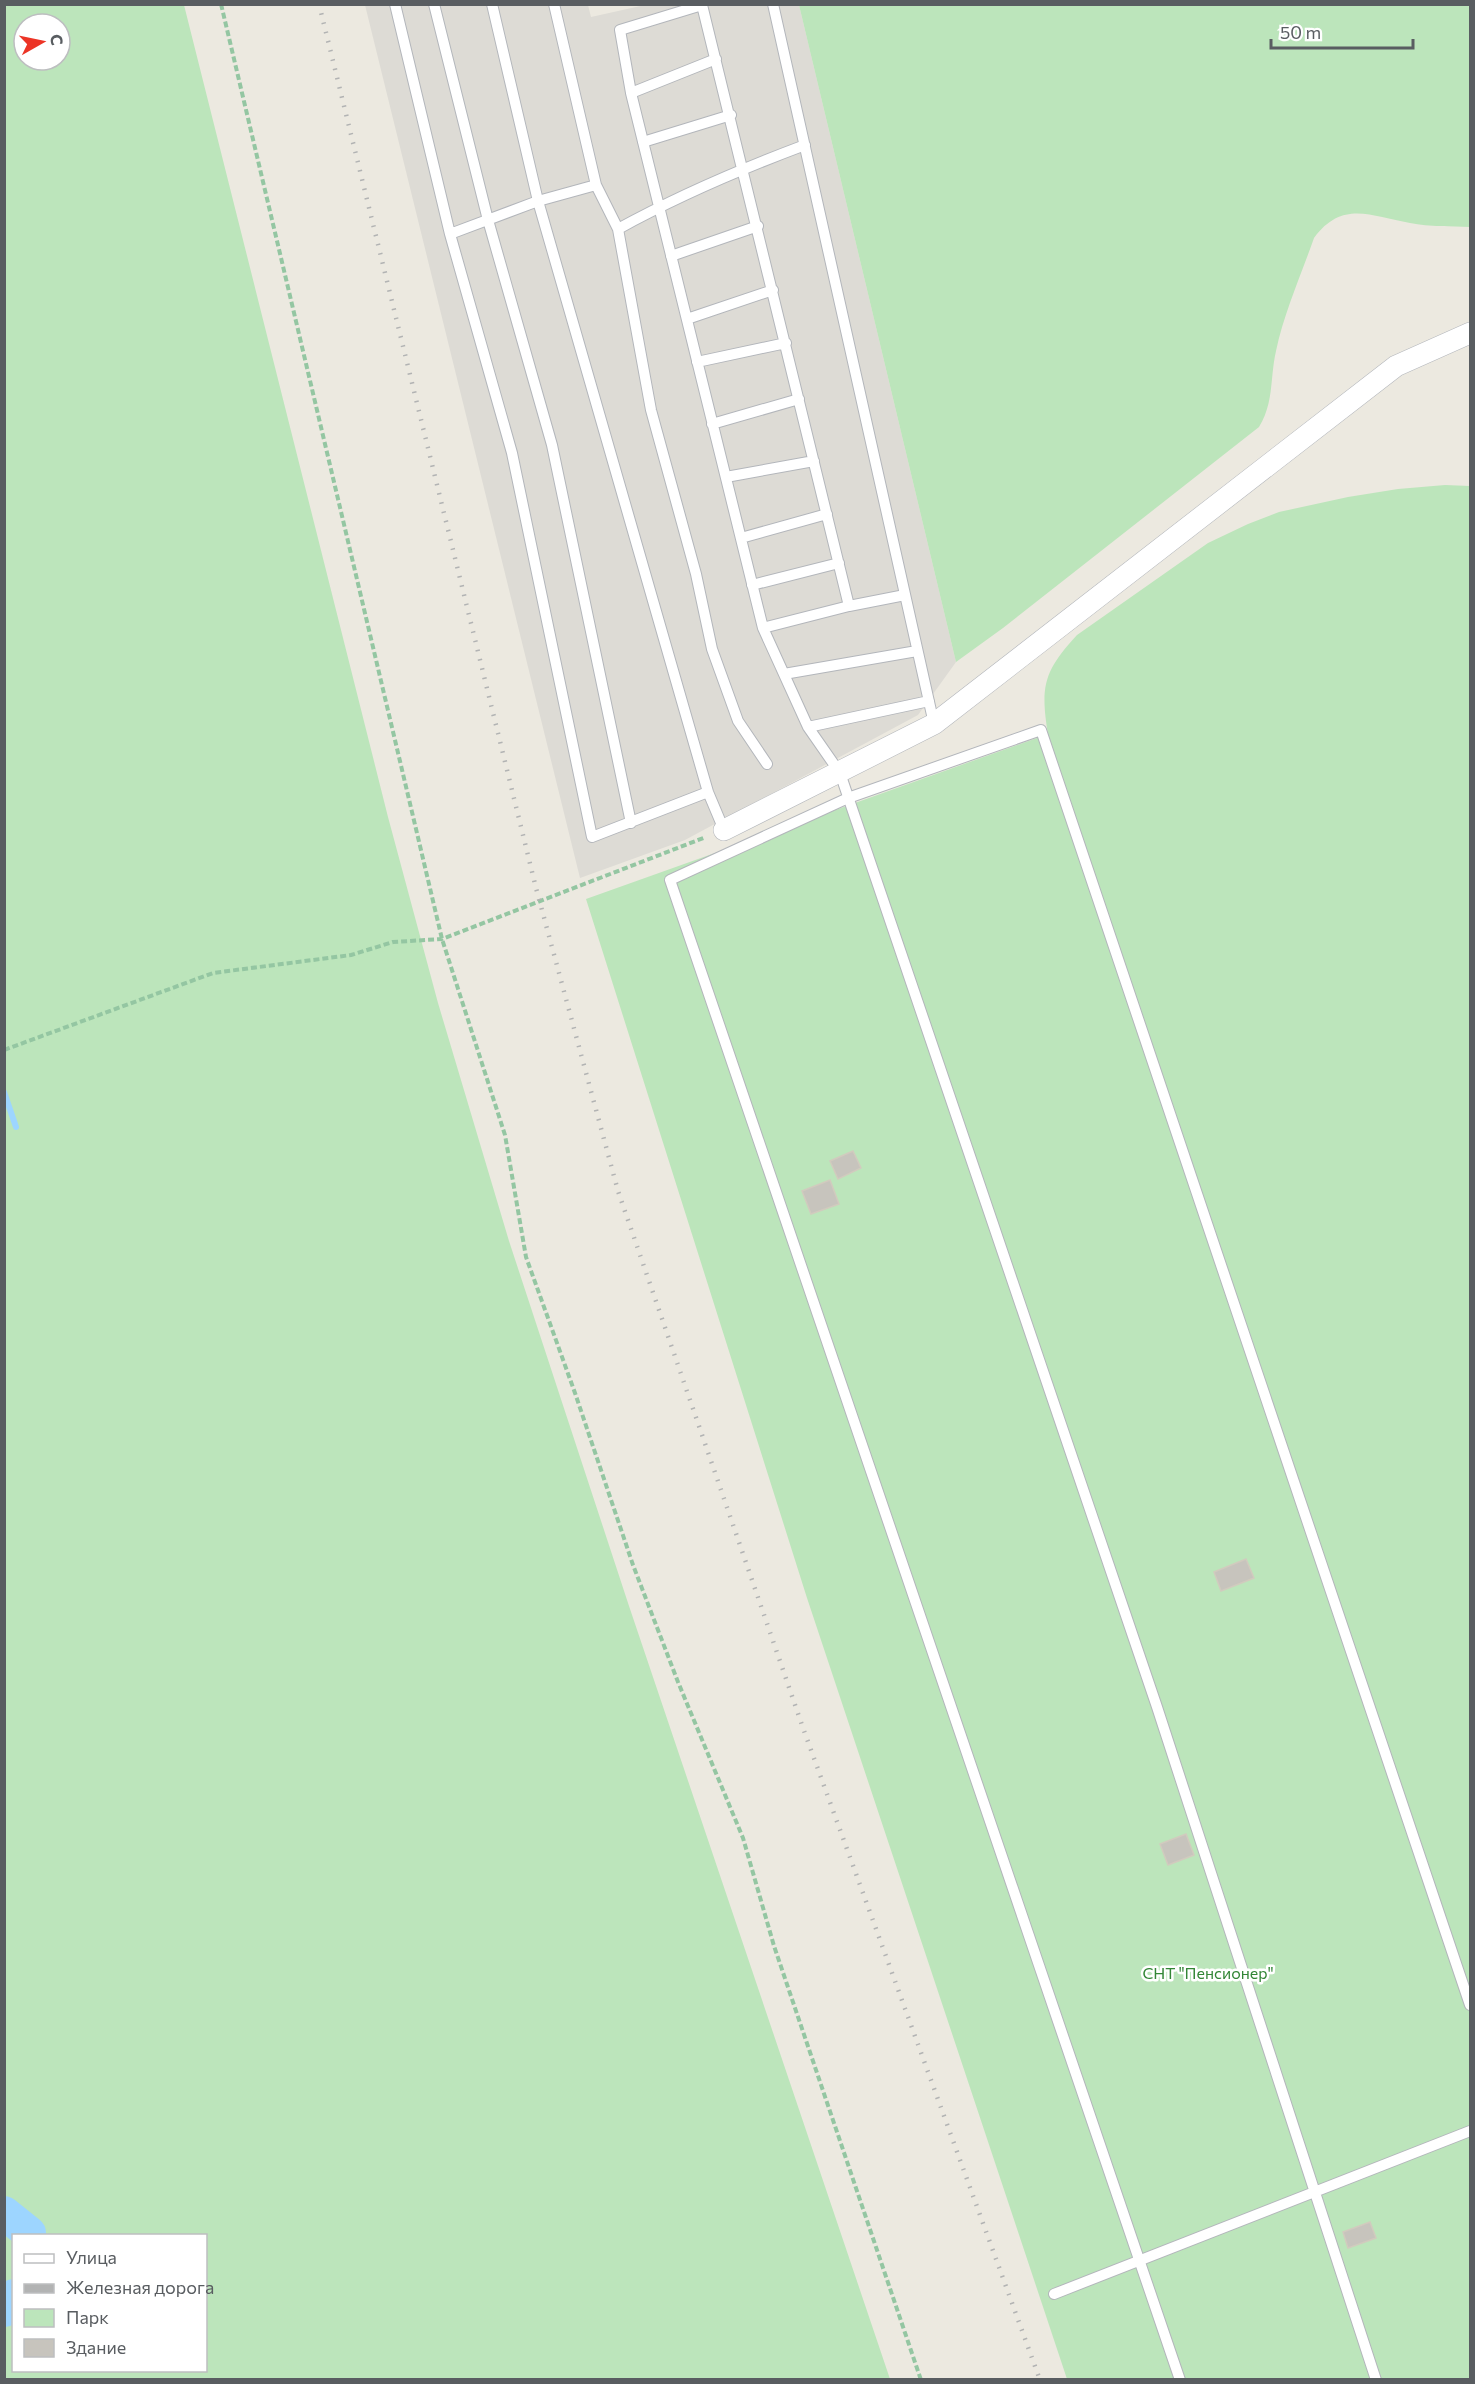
<svg xmlns="http://www.w3.org/2000/svg" width="1475" height="2384" viewBox="0 0 1475 2384" font-family="Commissioner,sans-serif">
<style>
.industrial{fill:#dddbd5}
.green{fill:#bce5bb;fill-rule:evenodd}
.lines{fill:none;stroke-linecap:round;stroke-linejoin:round}
.stream{stroke:#9dd5ff;stroke-width:6}
.river{stroke:#9dd5ff;stroke-width:34}
.building{fill:#c7c4bd;stroke:#d1cbbe;stroke-width:1.5}
.service-casing{stroke:#b3b6bb;stroke-width:12}
.minor-casing{stroke:#b3b6bb;stroke-width:22}
.path{stroke:#94c6a2;stroke-width:4;stroke-dasharray:6 3;stroke-linecap:butt}
.service{stroke:#fff;stroke-width:10}
.minor{stroke:#fff;stroke-width:21}
.rail{stroke:#b2b3b3;stroke-width:4.5;stroke-dasharray:1.5 8;stroke-linecap:butt}
.labels{text-anchor:middle;dominant-baseline:central;stroke-width:5;stroke-linejoin:round;paint-order:stroke}
.park-label{font-size:16px;fill:#338636;stroke:#fff}
</style>
<rect width="100%" height="100%" fill="#ece9e0"/>
<path class="industrial" d="M365,5H588L591,17L645,5H799L956,662L918,715L685,840L580,878Z"/>
<path class="green" d="M5,4L184,5L388,817L438,1003L509,1241L629,1606L890,2379H5ZM24,24H60V60H24ZM14,2236H206V2370H14Z
M799,5H1470V227C1451,226 1430,227 1410,223C1372,217 1343,199 1314,238C1301,275 1284,313 1276,351C1270,377 1274,403 1259,427L1003,628L956,662Z
M1445,485L1470,486V2379H1067L807,1598L586,899L1048,734C1040,686 1044,671 1077,635L1208,543L1248,524L1279,512L1348,497L1398,489Z"/>
<g class="lines">
<path class="stream" d="M4,1092L16,1127"/>
<path class="river" d="M4,2213L29,2233V2236
M4,2310L14,2296"/>
</g>
<path class="building" d="M853,1151L861,1168L838,1179L830,1161Z
M830,1180L839,1204L811,1214L802,1191Z
M1246,1559L1254,1578L1221,1591L1214,1572Z
M1186,1834L1194,1855L1168,1865L1160,1844Z
M1370,2222L1376,2238L1348,2248L1343,2232Z"/>
<g class="lines">
<g class="service-casing">
<path id="service" d="M395,4L450,234L512,453L592,837L708,792
M434,4L488,220L552,445L631,823
M492,4L538,201L708,792L724,830
M554,4L596,185L618,229L651,410L696,574L712,649L738,721L767,764
M773,4L934,724
M631,93L716,59
M643,142L731,115
M618,229C678,196 741,169 805,145
M450,234L538,201L596,185
M671,256L758,226
M687,319L773,290
M697,362L786,343
M712,424L799,399
M726,477L814,461
M741,538L827,514
M752,585L839,563
M849,606L702,5L620,30L631,93L763,628L808,727L840,773L1157,1707L1376,2380
M763,628L849,606L905,595
M784,674L917,651
M808,727L929,701
M1054,2294L1470,2131
M1180,2380L670,880L848,798L1041,730L1470,2005"/>
</g>
<g class="minor-casing">
<path id="minor" d="M724,830L934,724L1396,366L1470,333"/>
</g>
<path class="path" d="M221,4L442,939L505,1135L526,1257L575,1393L633,1565L678,1682L743,1838L774,1946L921,2380
M4,1050L213,973L351,955L393,942L442,939L706,837"/>
<use href="#service" class="service"/>
<use href="#minor" class="minor"/>
<path class="rail" d="M319,4L536,888L618,1191L803,1728L1040,2380"/>
</g>
<g class="labels">
<g class="park-label">
<text x="1208" y="1972">СНТ "Пенсионер"</text>
</g>
</g>
<rect width="1475" height="2384" fill="none" stroke="#595d61" stroke-width="12"/>
<rect x="12" y="2234" width="195" height="138" fill="#ffffff" stroke="#bdbec0" stroke-width="1.5"/>
<rect x="24" y="2254" width="30" height="9" fill="#ffffff" stroke="#bdbec0" stroke-width="1.5"/>
<text x="66" y="2264" font-size="18" fill="#595d61">Улица</text>
<rect x="24" y="2284" width="30" height="9" fill="#b2b3b3" stroke="#bdbec0" stroke-width="1.5"/>
<text x="66" y="2294" font-size="18" fill="#595d61">Железная дорога</text>
<rect x="24" y="2309" width="30" height="18" fill="#bce5bb" stroke="#bdbec0" stroke-width="1.5"/>
<text x="66" y="2324" font-size="18" fill="#595d61">Парк</text>
<rect x="24" y="2339" width="30" height="18" fill="#c7c4bd" stroke="#bdbec0" stroke-width="1.5"/>
<text x="66" y="2354" font-size="18" fill="#595d61">Здание</text>
<g transform="translate(42 42) rotate(81)"><circle r="28" fill="#ffffff" stroke="#bdbec0" stroke-width="1.5"/>
<path d="M0-4.5L10 22L0 15L-10 22Z" fill="#ec3426"/>
<text y="-9" font-size="16" font-weight="bold" text-anchor="middle" fill="#595d61">С</text>
</g>
<path d="M1271 39v9h142v-9" fill="none" stroke="#595d61" stroke-width="3"/>
<text x="1280" y="39" font-size="18" fill="#595d61" stroke="#ffffff" stroke-width="4.5" paint-order="stroke">50 m</text>
</svg>
